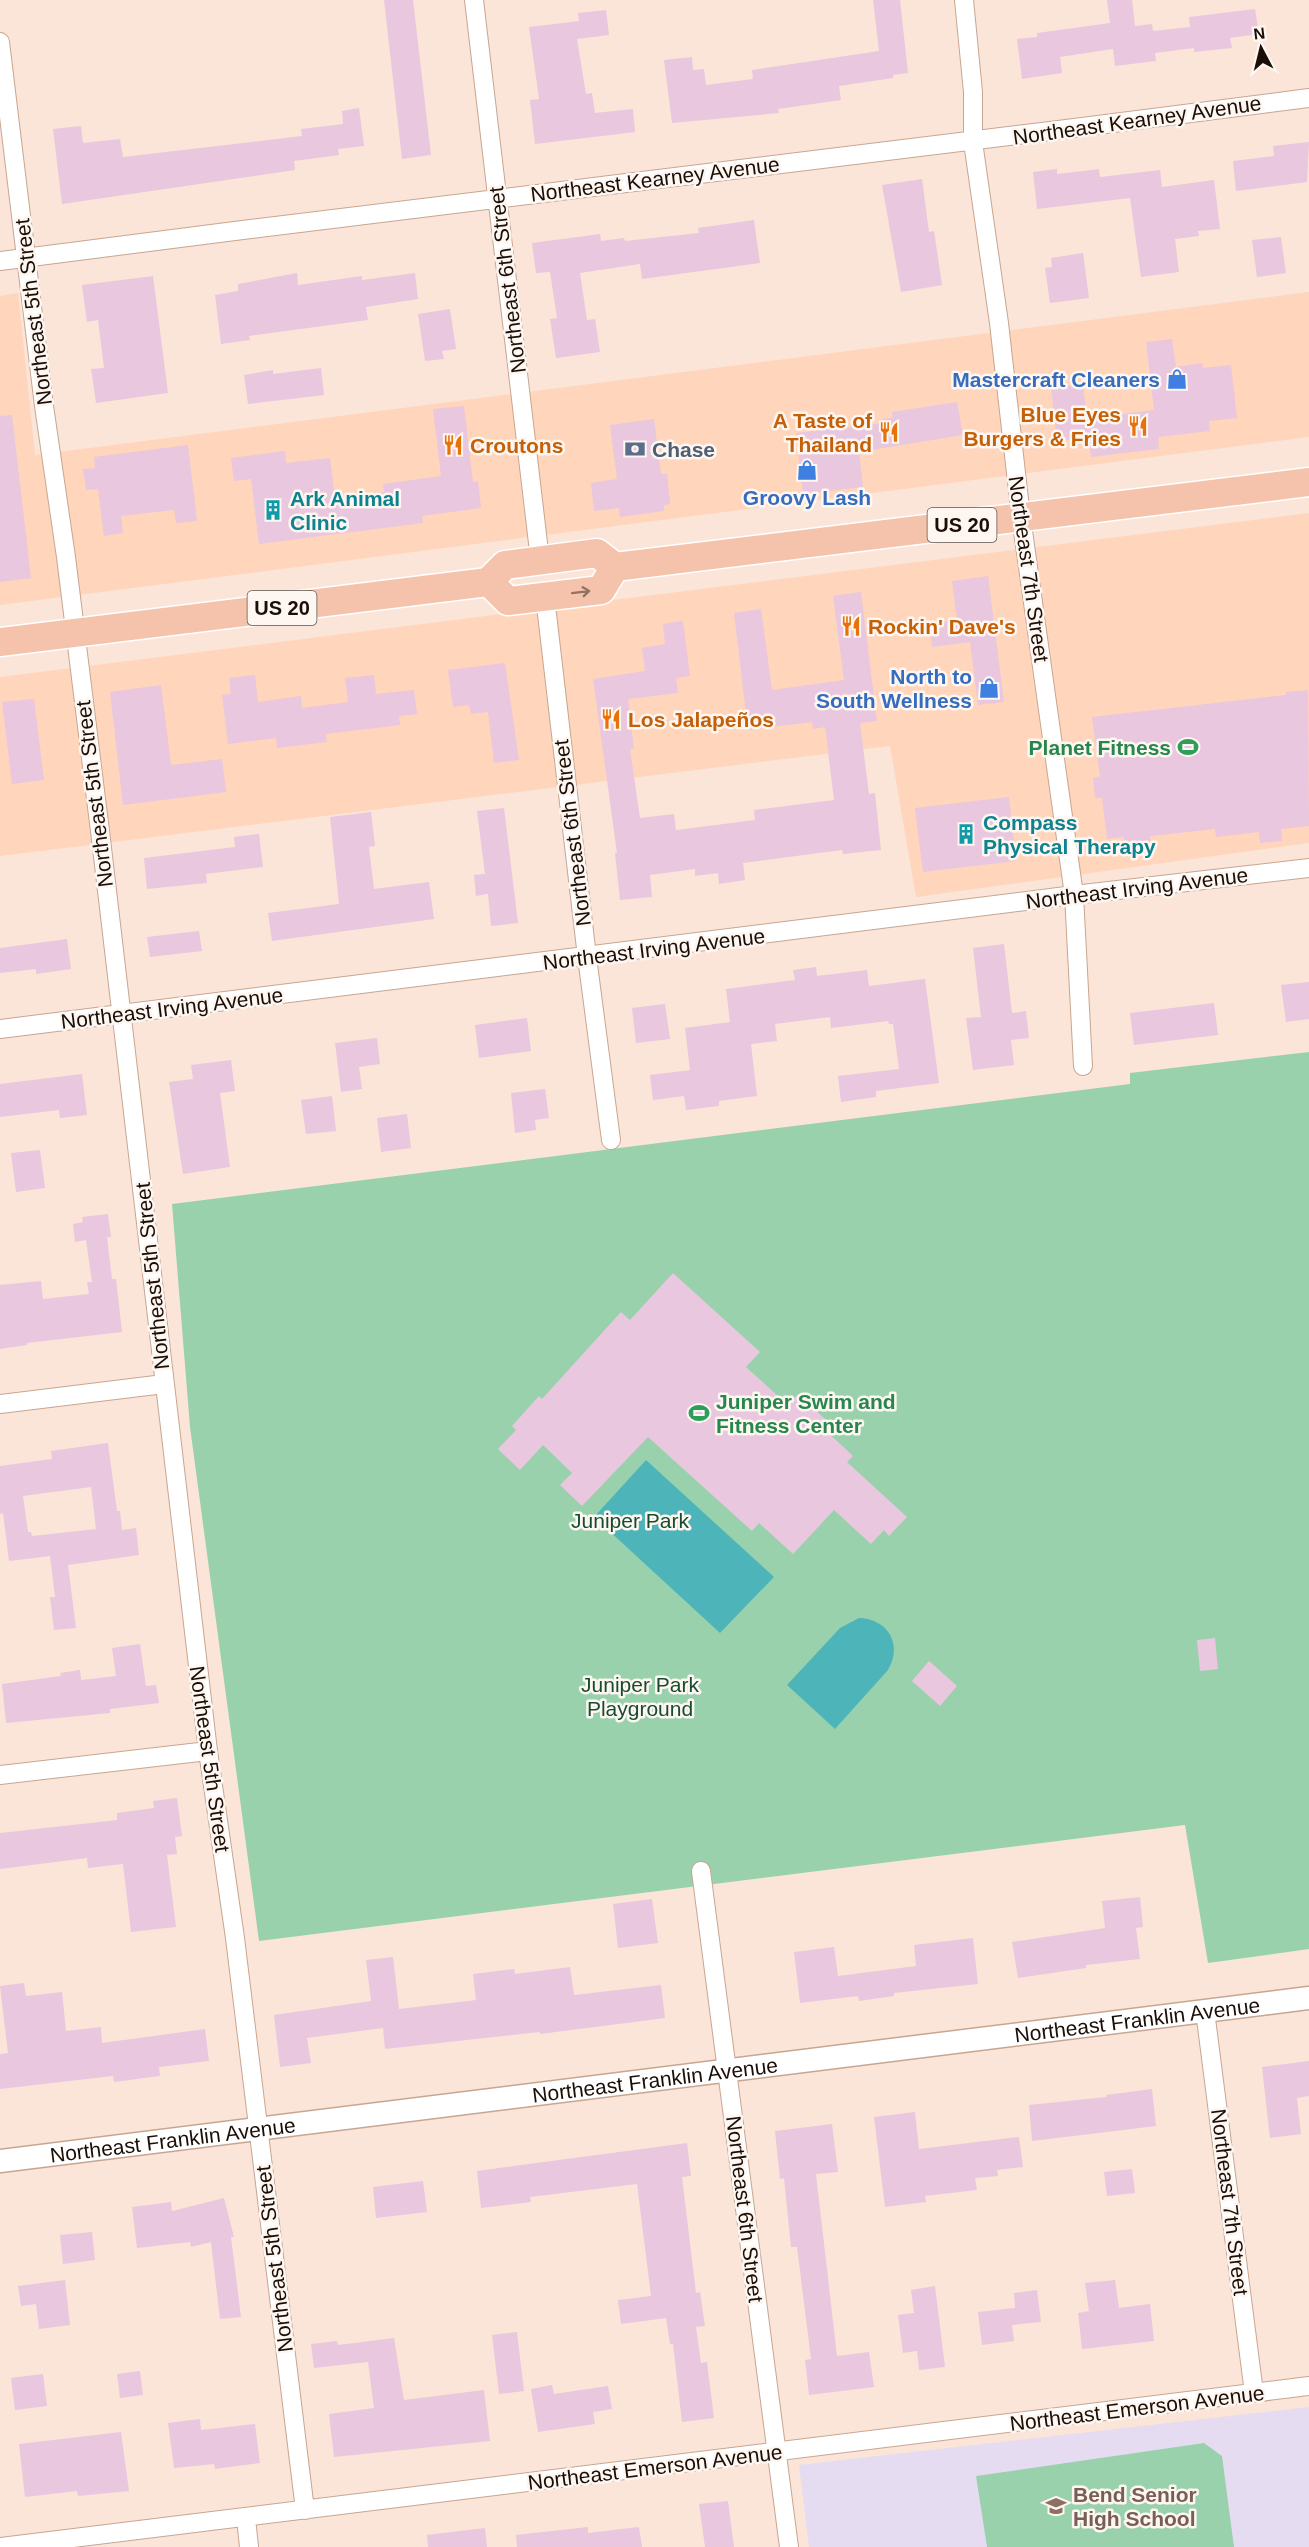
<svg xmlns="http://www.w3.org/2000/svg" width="1309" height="2547" viewBox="0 0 1309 2547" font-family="Arial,sans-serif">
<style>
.built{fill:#ffd5bb}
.education{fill:#e5dcf1}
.green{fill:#9ad1ad}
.water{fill:#4db5b9}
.building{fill:#e9c7de;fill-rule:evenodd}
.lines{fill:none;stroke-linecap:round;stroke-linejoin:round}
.minor-casing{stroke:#c7a691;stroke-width:20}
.tertiary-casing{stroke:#c7a691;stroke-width:25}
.primary-casing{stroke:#fff;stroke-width:31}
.minor{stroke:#fff;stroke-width:18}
.tertiary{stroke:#fff;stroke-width:22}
.primary{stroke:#f5c3ac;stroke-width:28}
.oneway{stroke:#927262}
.labels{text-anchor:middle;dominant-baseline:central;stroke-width:5;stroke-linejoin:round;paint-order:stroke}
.shield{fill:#fdf6f1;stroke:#5e544d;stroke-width:1.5}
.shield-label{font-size:20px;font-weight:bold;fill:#1a0e07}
.street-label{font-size:21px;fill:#1a0e07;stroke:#fdf6f1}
.shop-label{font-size:21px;font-weight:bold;fill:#366cbe;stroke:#fdf6f1;text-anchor:end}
.food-label{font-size:21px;font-weight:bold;fill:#c56008;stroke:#fdf6f1;text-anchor:start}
.service-label{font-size:21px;font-weight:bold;fill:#4e5e75;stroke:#fdf6f1;text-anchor:start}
.culture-label{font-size:21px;font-weight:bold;fill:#0d838f;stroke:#fdf6f1;text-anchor:start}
.leisure-label{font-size:21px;font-weight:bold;fill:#27864d;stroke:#fdf6f1;text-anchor:end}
.park-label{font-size:21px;fill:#164c2f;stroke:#fdf6f1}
.education-label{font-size:21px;font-weight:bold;fill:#785e54;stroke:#fdf6f1;text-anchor:start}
</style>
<rect width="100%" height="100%" fill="#fbe5d8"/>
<path class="built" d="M1309,292V437L0,605V296L18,293L35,455Z
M1309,513V843L916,897L890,746L0,856V677Z"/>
<path class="education" d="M1309,2407V2547H809L799,2465Z"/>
<path class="green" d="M1309,1052V1949L1208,1963L1185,1825L259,1941L190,1427L172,1204L1130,1084V1073Z
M1204,2443L1222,2456L1234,2547H987L976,2476Z"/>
<path class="water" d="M646,1460L774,1577L720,1633L594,1517Z
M859,1618C888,1619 903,1644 888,1670L835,1729L787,1685L840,1628Z"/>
<path class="building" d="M384,0H413L431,155L402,159Z
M873,0H900L908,73L893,75V78L839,86L841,100L778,109L779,113L672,123L664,60L692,57L693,70L704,69L706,85L753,79L752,70L879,51Z
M1107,0H1132L1135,26L1152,24L1153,31L1190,27L1189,17L1255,9L1259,34L1230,38L1232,48L1194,52V48L1155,53L1156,61L1115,66L1113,49L1060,57L1062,73L1022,79L1017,39L1037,37V33L1110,23Z
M606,10L609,35L577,39L586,94L592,93L595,113L633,109L635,132L535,144L530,100L539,99L529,27L579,21L578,13Z
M359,108L364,146L338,149L339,155L294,161L295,170L62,204L53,129L81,126L83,143L120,139L123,157L302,136L301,129L343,124L342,111Z
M1309,142L1307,182L1236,191L1233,161L1274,156L1273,146Z
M1057,169V174L1099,169L1100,177L1160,170L1162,187L1214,180L1220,229L1198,231L1199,236L1175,239L1179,272L1141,277L1130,198L1037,209L1033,172Z
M922,179L929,232L934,231L942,285L901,292L882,185Z
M754,220L760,263L642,279L640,264L580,273L587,320L595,319L600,352L556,358L550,319L557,318L550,272L536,273L532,243L600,234L601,241L624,238L625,241L699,233L698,228Z
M1281,237L1286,273L1257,277L1252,240Z
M1083,253L1089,298L1050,303L1045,268L1052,267L1051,258Z
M297,273L298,285L362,276V280L415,273L418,299L366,307L368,320L249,336L250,340L221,344L215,295L238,291V284Z
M153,276L168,393L96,403L91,369L104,368L98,320L87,322L82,285Z
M450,309L456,349L442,351L444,359L425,361L418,314Z
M1172,339L1176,367L1202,363L1203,368L1231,365L1237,418L1209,421L1210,431L1158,437L1159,449L1091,457L1089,437L1057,441L1051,388L1083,384L1087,418L1154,410L1146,342Z
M321,368L324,395L248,404L244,375L273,370V374Z
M957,402L963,435L859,452L863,487L803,494L796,433L883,423L882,419L893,418L892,412Z
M464,406L473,482L478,481L481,508L422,516L423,523L259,544L251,479L234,481L231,458L285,451L286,463L330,458L335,498L384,492L383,484L441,476L433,409Z
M12,415L31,578L0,582V416Z
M654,419L661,474H667L670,504L664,505V511L620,517L619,508L594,511L591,483L617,479L610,425Z
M188,445L197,521L176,523L174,510L121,516L123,533L104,536L98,489L86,490L83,469L95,468L94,457Z
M988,576L1004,702L978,705L970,642L932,647L929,623L957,620L952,581Z
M861,592L877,721L860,723L869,794L875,793L881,850L843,854L842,850L743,863L745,880L719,884L718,873L695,876V869L650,875L652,897L620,900L615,853H617L593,679L645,671L642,648L665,644L663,624L683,621L690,676L676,678L678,693L628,699L634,749H630L640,818L674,814L676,830L755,820L754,810L834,800L825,727L813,729L812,722L748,730L734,613L761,609L772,690L844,680L833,596Z
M505,663L519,760L494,763L488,712L471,714L469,705L453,707L448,670Z
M255,675L258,702L301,696L302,708L348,702L345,678L374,675L376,694L414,690L417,714L399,716L400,725L326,734L327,742L277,748L276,738L228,744L222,695L231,694L229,678Z
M161,685L171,765L222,759L226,792L123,805L110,692Z
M1308,690L1309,826L1281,829L1282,841L1260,843L1259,832L1216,837L1215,829L1150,836L1151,847L1125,850L1124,837L1107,839L1102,798H1095L1093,778L1100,777L1092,717L1286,695V692Z
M34,699L44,780L12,784L2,702Z
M1009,797L1016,861L923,872L915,808Z
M504,808L518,923L491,926L488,894L476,896L474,875L485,874L477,811Z
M371,812L375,846L369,847L374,889L429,882L434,919L272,941L268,913L339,904L330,817Z
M259,834L263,867L206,874L207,883L147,889L144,858L235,847L234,837Z
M199,931L202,951L150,957L147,937Z
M67,939L71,969L36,974V969L0,973V948Z
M1004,944L1012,1013L1026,1011L1029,1038L1011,1040L1014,1065L973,1070L966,1018L981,1017L973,948Z
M816,967L817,976L867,970L869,986L925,979L939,1083L876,1091V1097L841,1102L838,1076L899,1069L893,1024H889L888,1021L831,1028L830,1017L775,1024L777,1041L751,1044L757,1096L719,1101V1106L686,1110L684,1096L653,1100L650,1075L690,1070L685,1028L730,1022L726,989L795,980L793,970Z
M1309,982V1019L1286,1022L1281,985Z
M1214,1003L1218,1035L1134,1045L1130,1013Z
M665,1004L670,1039L636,1043L632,1008Z
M527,1018L531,1051L479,1058L475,1025Z
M377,1038L380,1064L359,1067L362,1089L341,1092L335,1043Z
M231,1060L235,1091L220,1093L230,1167L183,1174L169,1082L193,1079L191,1065Z
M82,1074L87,1115L60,1118L59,1110L0,1117V1084Z
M545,1089L549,1118L535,1120L536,1130L515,1133L511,1093Z
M332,1096L336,1131L306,1134L301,1100Z
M407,1114L411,1148L381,1152L377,1118Z
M40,1150L45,1188L16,1192L11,1153Z
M108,1214L111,1237H107L112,1279H116L122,1332L27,1343V1345L0,1349V1285L41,1281L43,1299L89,1294L87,1282H92L86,1240L75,1242L73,1224L83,1222L82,1217Z
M673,1273L760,1352L746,1367L788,1405L798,1394L825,1419L820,1425L853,1456L847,1462L907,1517L889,1536L884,1530L871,1544L834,1510L793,1554L759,1523L752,1531L648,1437L582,1506L560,1485L572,1473L543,1445L520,1470L498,1449L516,1430L512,1426L539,1396L542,1399L621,1312L630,1320Z
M108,1443L117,1511H120L122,1530L136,1528L139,1555L68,1565L76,1628L54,1630L50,1597H55L50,1556L9,1561L3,1513L0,1514V1466L52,1459L51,1451ZM91,1487L96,1529L32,1536L31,1532H28L23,1496Z
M1215,1638L1218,1669L1200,1671L1197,1640Z
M140,1644L146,1686L156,1685L159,1703L110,1709V1713L6,1723L2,1684L61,1676L60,1673L80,1670L81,1680L116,1676L112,1648Z
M929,1661L957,1686L940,1706L912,1681Z
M177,1798L182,1836L175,1837L177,1854L167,1855L176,1927L131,1932L123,1864L88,1868L87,1858L0,1869V1833L117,1820V1813L154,1808L153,1801Z
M1140,1897L1143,1927L1136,1928L1140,1959L1086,1965V1968L1018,1978L1012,1942L1105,1928L1102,1901Z
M652,1899L658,1943L618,1948L613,1904Z
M973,1938L978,1984L894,1993V1996L859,2001L858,1996L800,2003L794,1952L834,1947L838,1976L916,1966L914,1945Z
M393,1957L399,2009L476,2000L473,1974L514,1969L515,1974L570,1967L574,1995L661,1985L665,2018L540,2034V2032L385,2049L383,2028L307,2038L311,2063L280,2067L274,2015L371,2001L366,1960Z
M24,1983L26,1996L62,1992L66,2031L101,2027L102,2043L205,2029L209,2061L159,2067L160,2076L114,2082L113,2076L0,2089V2054L8,2053L0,1986Z
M1309,2061V2096L1297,2098L1301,2134L1270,2138L1262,2067Z
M1152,2089L1156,2126L1032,2141L1029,2105L1107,2097L1106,2095Z
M915,2112L919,2149L1019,2137L1023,2167L997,2170L998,2176L975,2178L977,2190L925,2196L926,2202L885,2207L874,2117Z
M832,2124L838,2172L816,2174L837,2356L869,2352L874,2387L809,2395L805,2360L811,2359L797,2247H791L784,2178L780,2179L775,2131Z
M687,2143L691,2176L682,2177L696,2293L700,2292L705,2326L696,2327L701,2363L707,2362L714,2418L682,2422L673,2344H670L666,2318L621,2324L618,2300L651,2296L637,2184L530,2197L531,2202L481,2208L477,2171Z
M1132,2169L1135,2193L1107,2196L1104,2172Z
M423,2181L427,2212L376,2218L373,2187Z
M224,2198L234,2237H231L241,2317L220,2319L211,2242L191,2247L190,2242L137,2248L132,2207L171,2202L172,2211Z
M92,2232L95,2260L63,2264L60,2235Z
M65,2280L70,2325L39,2329L36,2304L21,2306L18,2286Z
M1115,2280L1119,2308L1150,2304L1154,2341L1082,2349L1078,2313L1089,2311L1085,2283Z
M935,2286L945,2367L919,2370L917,2351L903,2353L898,2315L914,2313L911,2290Z
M1037,2290L1041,2322L1012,2325L1014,2341L982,2345L978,2312L1015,2308L1014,2293Z
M517,2332L524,2391L499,2394L492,2335Z
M394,2338L404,2400L484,2390L490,2441L334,2457L329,2414L374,2408L368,2362L314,2368L311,2344L337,2341L338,2345Z
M140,2371L143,2395L120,2398L117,2374Z
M43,2374L47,2406L15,2410L11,2378Z
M552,2385L554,2394L608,2386L612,2409L593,2412L595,2424L538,2432L531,2389Z
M200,2419L201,2430L255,2424L260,2463L215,2469L214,2464L174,2468L168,2423Z
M121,2432L129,2491L78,2496L77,2491L25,2497L19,2444Z
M728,2501L734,2547H705L699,2504Z
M588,2527V2533L639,2527L642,2547H517L516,2535Z
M485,2528L487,2547H428L427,2535Z"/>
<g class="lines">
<g class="minor-casing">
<path id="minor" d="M474,0L540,560
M964,0L973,92V142L999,323L1021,517L1074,895L1083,1066
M0,42L44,406L66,557L100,831L208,1751L235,1938L305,2510
M0,261C436,204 873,155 1309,98
M545,597L587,957L611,1140
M0,1029L1074,895L1309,868
M0,1404L164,1384
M0,1775L208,1751
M701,1871L789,2547
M1205,2011L1254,2393
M246,2518L249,2547
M0,2547L1309,2386"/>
</g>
<g class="tertiary-casing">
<g id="tertiary">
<path id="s1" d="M0,2161L1309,1998"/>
</g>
</g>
<g class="primary-casing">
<path id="primary" d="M489,582L508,601L601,590L615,567
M0,642L488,582L505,565L597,553L615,567L1309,482"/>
</g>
<use href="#minor" class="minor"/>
<use href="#tertiary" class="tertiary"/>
<use href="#primary" class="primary"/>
</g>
<defs><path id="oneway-shaft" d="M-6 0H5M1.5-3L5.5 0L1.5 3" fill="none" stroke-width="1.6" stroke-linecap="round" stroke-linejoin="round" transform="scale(1.5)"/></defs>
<use class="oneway" href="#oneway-shaft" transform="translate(581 592) rotate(-7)"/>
<defs>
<g id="shop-bare" transform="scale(1.62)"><path d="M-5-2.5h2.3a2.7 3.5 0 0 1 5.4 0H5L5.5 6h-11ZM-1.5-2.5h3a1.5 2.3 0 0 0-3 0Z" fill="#3f7fe0" stroke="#fdf6f1" stroke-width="2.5" paint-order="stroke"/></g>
<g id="restaurant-bare" transform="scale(1.62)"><path d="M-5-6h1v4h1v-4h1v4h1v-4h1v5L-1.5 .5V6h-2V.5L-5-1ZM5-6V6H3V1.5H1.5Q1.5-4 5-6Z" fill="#e8710a" stroke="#fdf6f1" stroke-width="2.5" paint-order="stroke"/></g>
<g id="bank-bare" transform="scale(1.62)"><path d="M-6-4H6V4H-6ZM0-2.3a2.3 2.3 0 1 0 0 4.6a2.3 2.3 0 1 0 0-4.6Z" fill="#5c6f8a" stroke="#fdf6f1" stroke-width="2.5" paint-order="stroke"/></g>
<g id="building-bare" transform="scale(1.62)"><path d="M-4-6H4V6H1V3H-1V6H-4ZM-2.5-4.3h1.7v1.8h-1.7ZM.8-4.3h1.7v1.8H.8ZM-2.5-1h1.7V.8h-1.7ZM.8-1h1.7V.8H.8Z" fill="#0f9aa8" stroke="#fdf6f1" stroke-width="2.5" paint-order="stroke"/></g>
<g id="stadium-bare" transform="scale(1.62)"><path d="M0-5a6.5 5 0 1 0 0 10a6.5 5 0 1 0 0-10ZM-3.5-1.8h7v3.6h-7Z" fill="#2e9e5b" stroke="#fdf6f1" stroke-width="2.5" paint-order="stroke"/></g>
<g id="school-bare" transform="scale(1.62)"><path d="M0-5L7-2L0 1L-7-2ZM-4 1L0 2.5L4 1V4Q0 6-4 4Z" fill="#8d6e63" stroke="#fdf6f1" stroke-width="2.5" paint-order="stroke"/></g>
</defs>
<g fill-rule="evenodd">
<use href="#shop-bare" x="1177" y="379"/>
<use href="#restaurant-bare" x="1138" y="426"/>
<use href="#restaurant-bare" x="889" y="432"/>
<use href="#restaurant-bare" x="453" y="445"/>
<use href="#bank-bare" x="635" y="449"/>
<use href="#shop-bare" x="807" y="470"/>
<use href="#building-bare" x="273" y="510"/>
<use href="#restaurant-bare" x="851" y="626"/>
<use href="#shop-bare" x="989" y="688"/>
<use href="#restaurant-bare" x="611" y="719"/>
<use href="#stadium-bare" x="1188" y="747"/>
<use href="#building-bare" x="966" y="834"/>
<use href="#stadium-bare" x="699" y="1413"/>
<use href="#school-bare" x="1056" y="2506"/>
</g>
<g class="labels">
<g class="shield">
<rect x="927.5" y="508" width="69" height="34" rx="4.5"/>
<rect x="247.5" y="591" width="69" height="34" rx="4.5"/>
</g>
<g class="shield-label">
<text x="962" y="525">US 20</text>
<text x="282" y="608">US 20</text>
</g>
<g class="street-label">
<text transform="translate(1137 120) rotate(-8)">Northeast Kearney Avenue</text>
<text transform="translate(655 179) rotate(-7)">Northeast Kearney Avenue</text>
<text transform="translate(507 280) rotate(-97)">Northeast 6th Street</text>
<text transform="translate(33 312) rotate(-97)">Northeast 5th Street</text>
<text transform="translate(1029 569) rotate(82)">Northeast 7th Street</text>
<text transform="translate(94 794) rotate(-97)">Northeast 5th Street</text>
<text transform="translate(572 833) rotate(-97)">Northeast 6th Street</text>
<text transform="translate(1137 888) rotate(-7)">Northeast Irving Avenue</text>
<text transform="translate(654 949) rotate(-7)">Northeast Irving Avenue</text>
<text transform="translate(172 1008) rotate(-7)">Northeast Irving Avenue</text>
<text transform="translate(152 1276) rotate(-96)">Northeast 5th Street</text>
<text transform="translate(210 1759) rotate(82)">Northeast 5th Street</text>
<text stroke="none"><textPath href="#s1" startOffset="1146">Northeast Franklin Avenue</textPath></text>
<text stroke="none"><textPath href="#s1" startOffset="660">Northeast Franklin Avenue</textPath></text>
<text stroke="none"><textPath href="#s1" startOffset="174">Northeast Franklin Avenue</textPath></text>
<text transform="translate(1230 2202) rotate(83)">Northeast 7th Street</text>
<text transform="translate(745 2209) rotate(83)">Northeast 6th Street</text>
<text transform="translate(274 2259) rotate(-97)">Northeast 5th Street</text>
<text transform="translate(1137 2408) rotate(-7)">Northeast Emerson Avenue</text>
<text transform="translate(655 2467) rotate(-7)">Northeast Emerson Avenue</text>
</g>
<g class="shop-label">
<text x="1160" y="379">Mastercraft Cleaners</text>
<text x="807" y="497" text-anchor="middle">Groovy Lash</text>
<text x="972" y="676">North to<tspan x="972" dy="24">South Wellness</tspan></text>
</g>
<g class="food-label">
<text x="1121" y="414" text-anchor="end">Blue Eyes<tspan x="1121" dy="24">Burgers &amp; Fries</tspan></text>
<text x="872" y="420" text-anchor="end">A Taste of<tspan x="872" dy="24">Thailand</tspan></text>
<text x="470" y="445">Croutons</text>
<text x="868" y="626">Rockin' Dave's</text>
<text x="628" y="719">Los Jalapeños</text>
</g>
<g class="service-label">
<text x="652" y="449">Chase</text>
</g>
<g class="culture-label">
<text x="290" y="498">Ark Animal<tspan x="290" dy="24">Clinic</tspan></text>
<text x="983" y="822">Compass<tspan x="983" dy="24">Physical Therapy</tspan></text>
</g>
<g class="leisure-label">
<text x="1171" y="747">Planet Fitness</text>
<text x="716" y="1401" text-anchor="start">Juniper Swim and<tspan x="716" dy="24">Fitness Center</tspan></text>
</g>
<g class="park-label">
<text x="630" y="1520">Juniper Park</text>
<text x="640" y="1684">Juniper Park<tspan x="640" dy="24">Playground</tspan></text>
</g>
<g class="education-label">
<text x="1073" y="2494">Bend Senior<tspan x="1073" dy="24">High School</tspan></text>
</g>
</g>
<g transform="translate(1261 48) rotate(353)" stroke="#fdf6f1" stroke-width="4.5" paint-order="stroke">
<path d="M0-4.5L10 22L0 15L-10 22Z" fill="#1a0e07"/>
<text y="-9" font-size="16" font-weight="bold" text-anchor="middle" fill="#1a0e07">N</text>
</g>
</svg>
